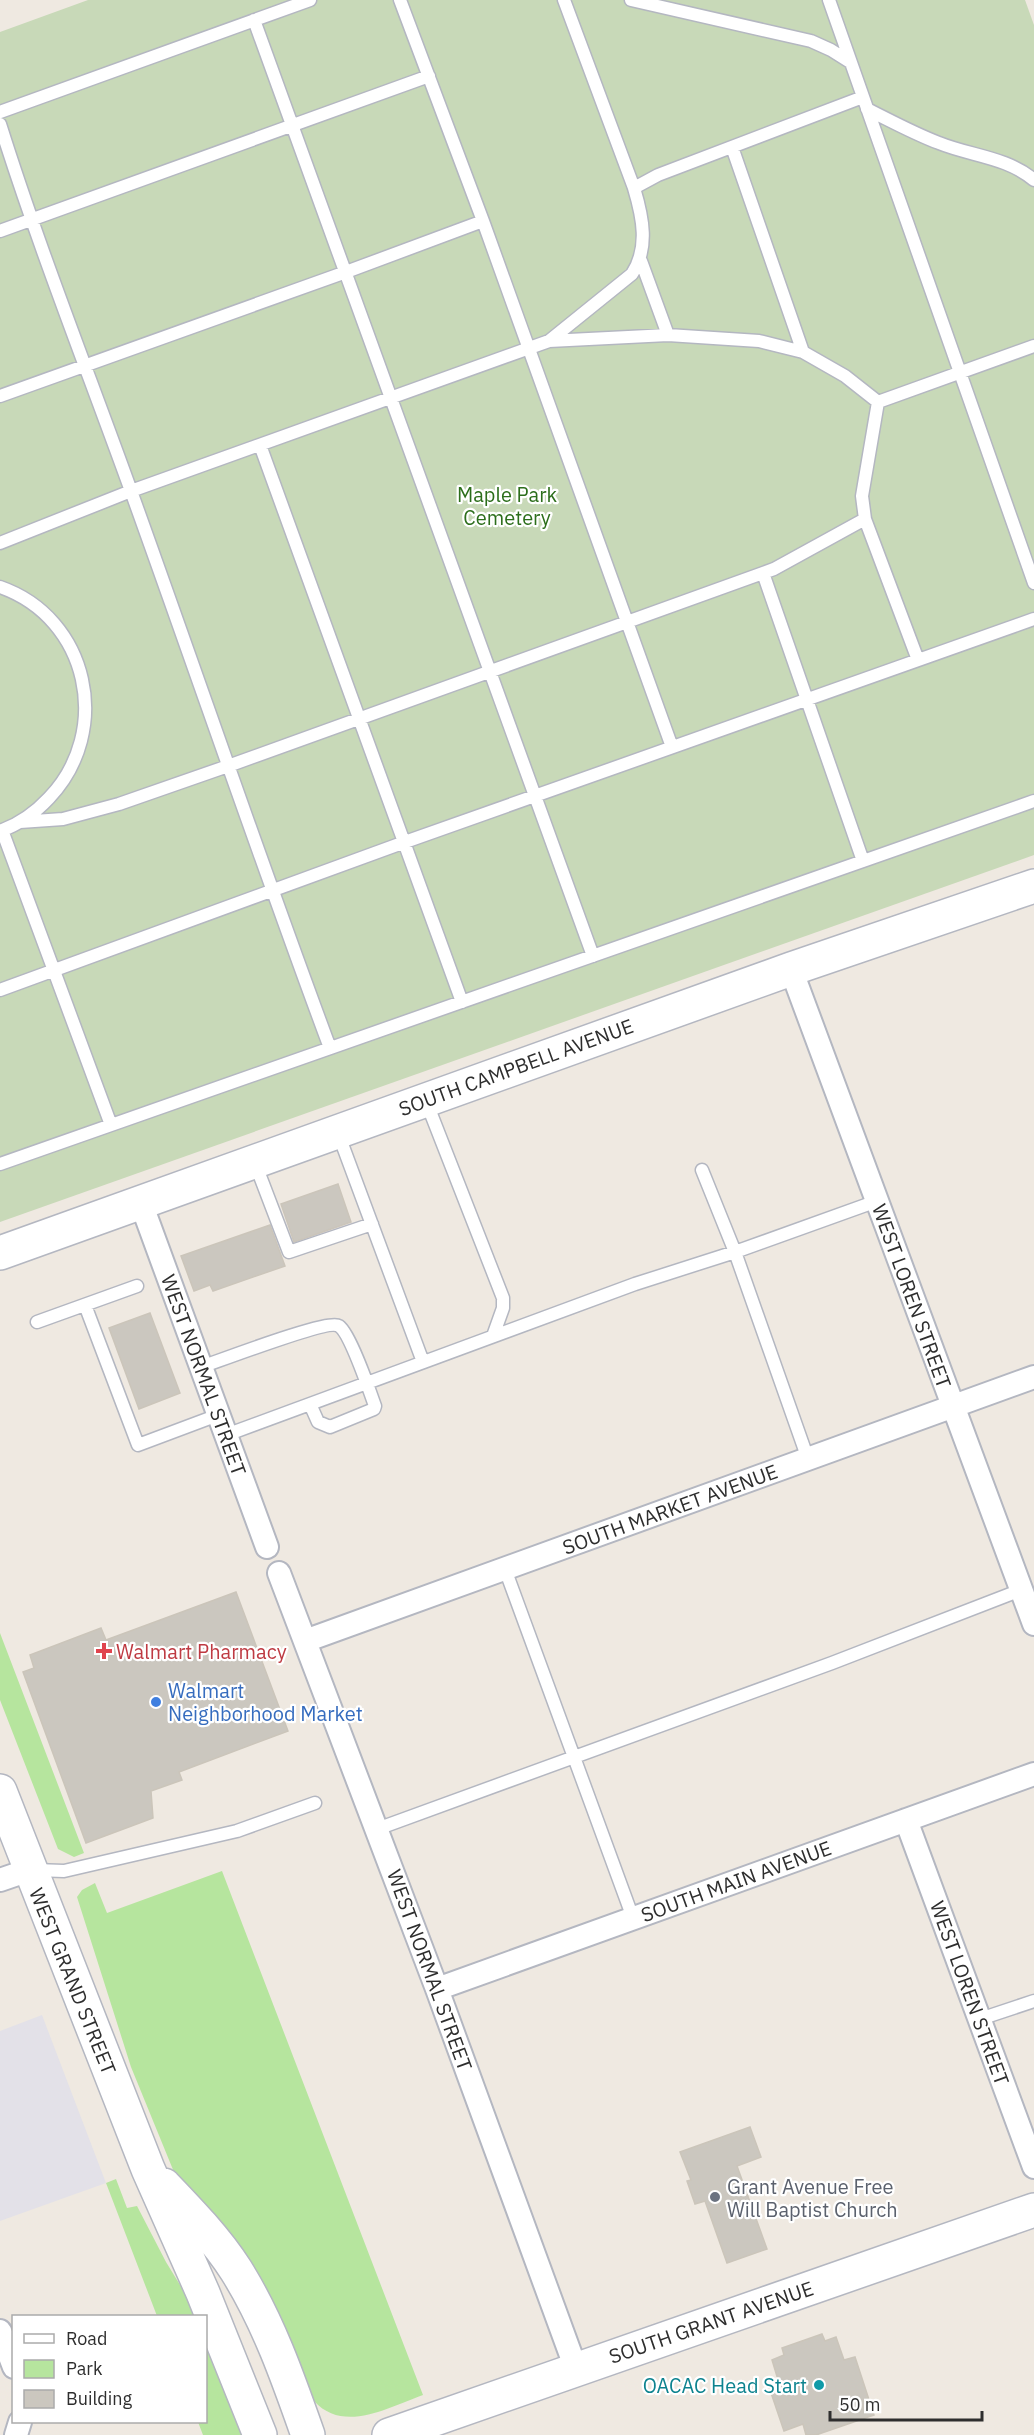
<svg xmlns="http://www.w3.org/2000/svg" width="1034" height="2435" viewBox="0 0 1034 2435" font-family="'IBM Plex Sans',sans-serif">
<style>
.industrial{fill:#e3e1e8}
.green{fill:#b6e59e}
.cemetery{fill:#c8d9b8}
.building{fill:#cbc7bf;stroke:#cbc5ba;stroke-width:1.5}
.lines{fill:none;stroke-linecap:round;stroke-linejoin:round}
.service-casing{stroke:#b4b7c1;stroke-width:15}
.minor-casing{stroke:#b4b7c1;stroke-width:26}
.secondary-casing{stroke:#b4b7c1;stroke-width:36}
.service{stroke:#fff;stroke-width:12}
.minor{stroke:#fff;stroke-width:22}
.secondary{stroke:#fff;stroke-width:33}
.health-dot{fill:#e0444e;stroke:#fff;stroke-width:2}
.shop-dot{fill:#3f7fe0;stroke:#fff;stroke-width:2}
.worship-dot{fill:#6b7280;stroke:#fff;stroke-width:2}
.culture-dot{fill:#0f9aa8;stroke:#fff;stroke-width:2}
.labels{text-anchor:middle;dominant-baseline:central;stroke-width:4.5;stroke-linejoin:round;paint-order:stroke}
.park-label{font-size:20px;fill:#2c6e1b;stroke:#fff}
.street-label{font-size:20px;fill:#2e2e2e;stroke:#fff}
.health-label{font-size:20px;fill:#be3a42;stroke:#fff;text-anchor:start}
.shop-label{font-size:20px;fill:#366cbe;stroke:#fff;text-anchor:start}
.worship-label{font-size:20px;fill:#5b616d;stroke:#fff;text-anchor:start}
.culture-label{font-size:20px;fill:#0d838f;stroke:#fff;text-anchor:end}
</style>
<rect width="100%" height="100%" fill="#efe9e1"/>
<path class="industrial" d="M42,2015L106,2183L0,2221V2031Z"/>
<path class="green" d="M0,1633L84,1853L74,1857L58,1849L0,1700Z
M222,1871L423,2395C389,2407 344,2434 314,2401L176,2177L131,2067L77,1897L82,1890L95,1883L107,1913Z
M116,2179L127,2208L137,2206L166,2262L199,2316H157L106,2183Z
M206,2328L244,2435H203L198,2422H206Z"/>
<path class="cemetery" d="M88,0H1025L1034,25V855L0,1222V32Z"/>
<path class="building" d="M338,1184L351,1222L294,1242L281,1204Z
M270,1225L285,1266L213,1291L210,1285L194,1291L181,1256Z
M150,1313L180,1393L139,1409L109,1328Z
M236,1592L288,1731L179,1772L182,1780L151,1791L153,1818L86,1843L23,1672L34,1668L30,1655L101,1628L106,1640Z
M750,2127L761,2157L737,2166L767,2249L727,2263L705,2201L695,2204L687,2181L691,2180L680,2152Z
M822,2334L825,2341L836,2337L844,2360L855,2357L874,2415L816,2435H806L803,2424L784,2431L769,2387L779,2383L772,2360L784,2355L782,2348Z"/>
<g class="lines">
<g class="service-casing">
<path id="service" d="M400,0L483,221L672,747
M631,0L811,41L831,50L850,62
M829,0L1034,583
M254,20L593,956
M867,109C891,121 915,134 939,143C971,156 1007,157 1034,180
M0,112L310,0
M0,124C39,248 87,369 131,491C198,677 261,863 330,1048
M732,147L803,352
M634,188L658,175L863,97
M0,231L429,76
M641,261L668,335
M549,341L632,274C649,248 643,218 634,188L564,0
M0,396L346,272L483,221
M878,402L862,496L865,519L918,660
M878,402L1034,346
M260,445L462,1002
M0,543L131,491L549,341L668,335L759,341L803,352L845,376L878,402
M763,573L863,861
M0,587C89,618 113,731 49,798C35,813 20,824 0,831
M20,822L63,819L119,804L228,766L774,569L865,519
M2,830L111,1125
M0,990L405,842L1034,619
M426,1101L503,1298V1308L493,1336
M338,1133L423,1362
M255,1163L289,1252L372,1224
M0,1164L1034,801
M85,1305L138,1445L218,1415
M37,1322L137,1286
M201,1367C219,1361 328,1319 339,1326C350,1333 370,1392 375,1406L374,1409L330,1427L318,1422L310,1404
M226,1435L635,1284L735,1252L702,1170
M808,1459L735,1252L877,1201
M505,1569L633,1918
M377,1829L832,1663L1021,1590
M35,1870L64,1871L237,1831L315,1803
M980,2019L1034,2001"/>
</g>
<g class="minor-casing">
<path id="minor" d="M791,969L1034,1624
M141,1203L267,1547
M279,1573L437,1989L576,2369
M305,1641L1034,1377
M906,1820L1034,2167
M0,1880L29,1870
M437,1989L1034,1774
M0,2331L14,2367
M16,2435L20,2422"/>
</g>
<g class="secondary-casing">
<path id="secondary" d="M0,1253L791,969L1034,886
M0,1791L148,2169L203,2293L260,2435
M164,2185C189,2211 216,2239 236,2270C268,2321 288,2378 308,2435
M389,2435L1034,2210"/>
</g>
<use href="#service" class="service"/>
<use href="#minor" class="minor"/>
<use href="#secondary" class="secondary"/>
</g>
<path class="health-dot" d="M101 1642h6v6h6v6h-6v6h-6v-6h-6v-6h6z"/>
<circle class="shop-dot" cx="156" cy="1702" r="6"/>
<circle class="worship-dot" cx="715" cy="2197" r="6"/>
<circle class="culture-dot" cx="819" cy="2385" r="6"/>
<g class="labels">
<g class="park-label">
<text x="507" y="494">Maple Park<tspan x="507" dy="23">Cemetery</tspan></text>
</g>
<g class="street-label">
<text transform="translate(516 1067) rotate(-20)">SOUTH CAMPBELL AVENUE</text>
<text transform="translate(912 1296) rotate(70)">WEST LOREN STREET</text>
<text transform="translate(204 1375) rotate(70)">WEST NORMAL STREET</text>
<text transform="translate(670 1509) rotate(-20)">SOUTH MARKET AVENUE</text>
<text transform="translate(736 1881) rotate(-20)">SOUTH MAIN AVENUE</text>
<text transform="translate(430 1970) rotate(70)">WEST NORMAL STREET</text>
<text transform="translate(73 1981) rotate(68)">WEST GRAND STREET</text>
<text transform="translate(970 1993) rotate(70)">WEST LOREN STREET</text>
<text transform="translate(711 2322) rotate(-19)">SOUTH GRANT AVENUE</text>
</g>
<g class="health-label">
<text x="116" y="1651">Walmart Pharmacy</text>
</g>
<g class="shop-label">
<text x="168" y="1690">Walmart<tspan x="168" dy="23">Neighborhood Market</tspan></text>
</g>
<g class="worship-label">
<text x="727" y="2186">Grant Avenue Free<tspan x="727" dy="23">Will Baptist Church</tspan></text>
</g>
<g class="culture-label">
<text x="807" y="2385">OACAC Head Start</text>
</g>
</g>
<rect x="12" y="2315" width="195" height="108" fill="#ffffff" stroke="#ababab" stroke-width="1.5"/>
<rect x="24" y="2334" width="30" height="9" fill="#ffffff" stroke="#ababab" stroke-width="1.5"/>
<text x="66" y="2345" font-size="18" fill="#2e2e2e">Road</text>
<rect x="24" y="2360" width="30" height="18" fill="#b6e59e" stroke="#ababab" stroke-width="1.5"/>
<text x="66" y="2375" font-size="18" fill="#2e2e2e">Park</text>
<rect x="24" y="2390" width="30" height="18" fill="#cbc7bf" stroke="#ababab" stroke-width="1.5"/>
<text x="66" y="2405" font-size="18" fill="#2e2e2e">Building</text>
<path d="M830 2411v9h152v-9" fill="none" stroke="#2e2e2e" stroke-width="3"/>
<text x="839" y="2411" font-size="18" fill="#2e2e2e" stroke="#ffffff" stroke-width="4.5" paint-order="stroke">50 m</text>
</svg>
